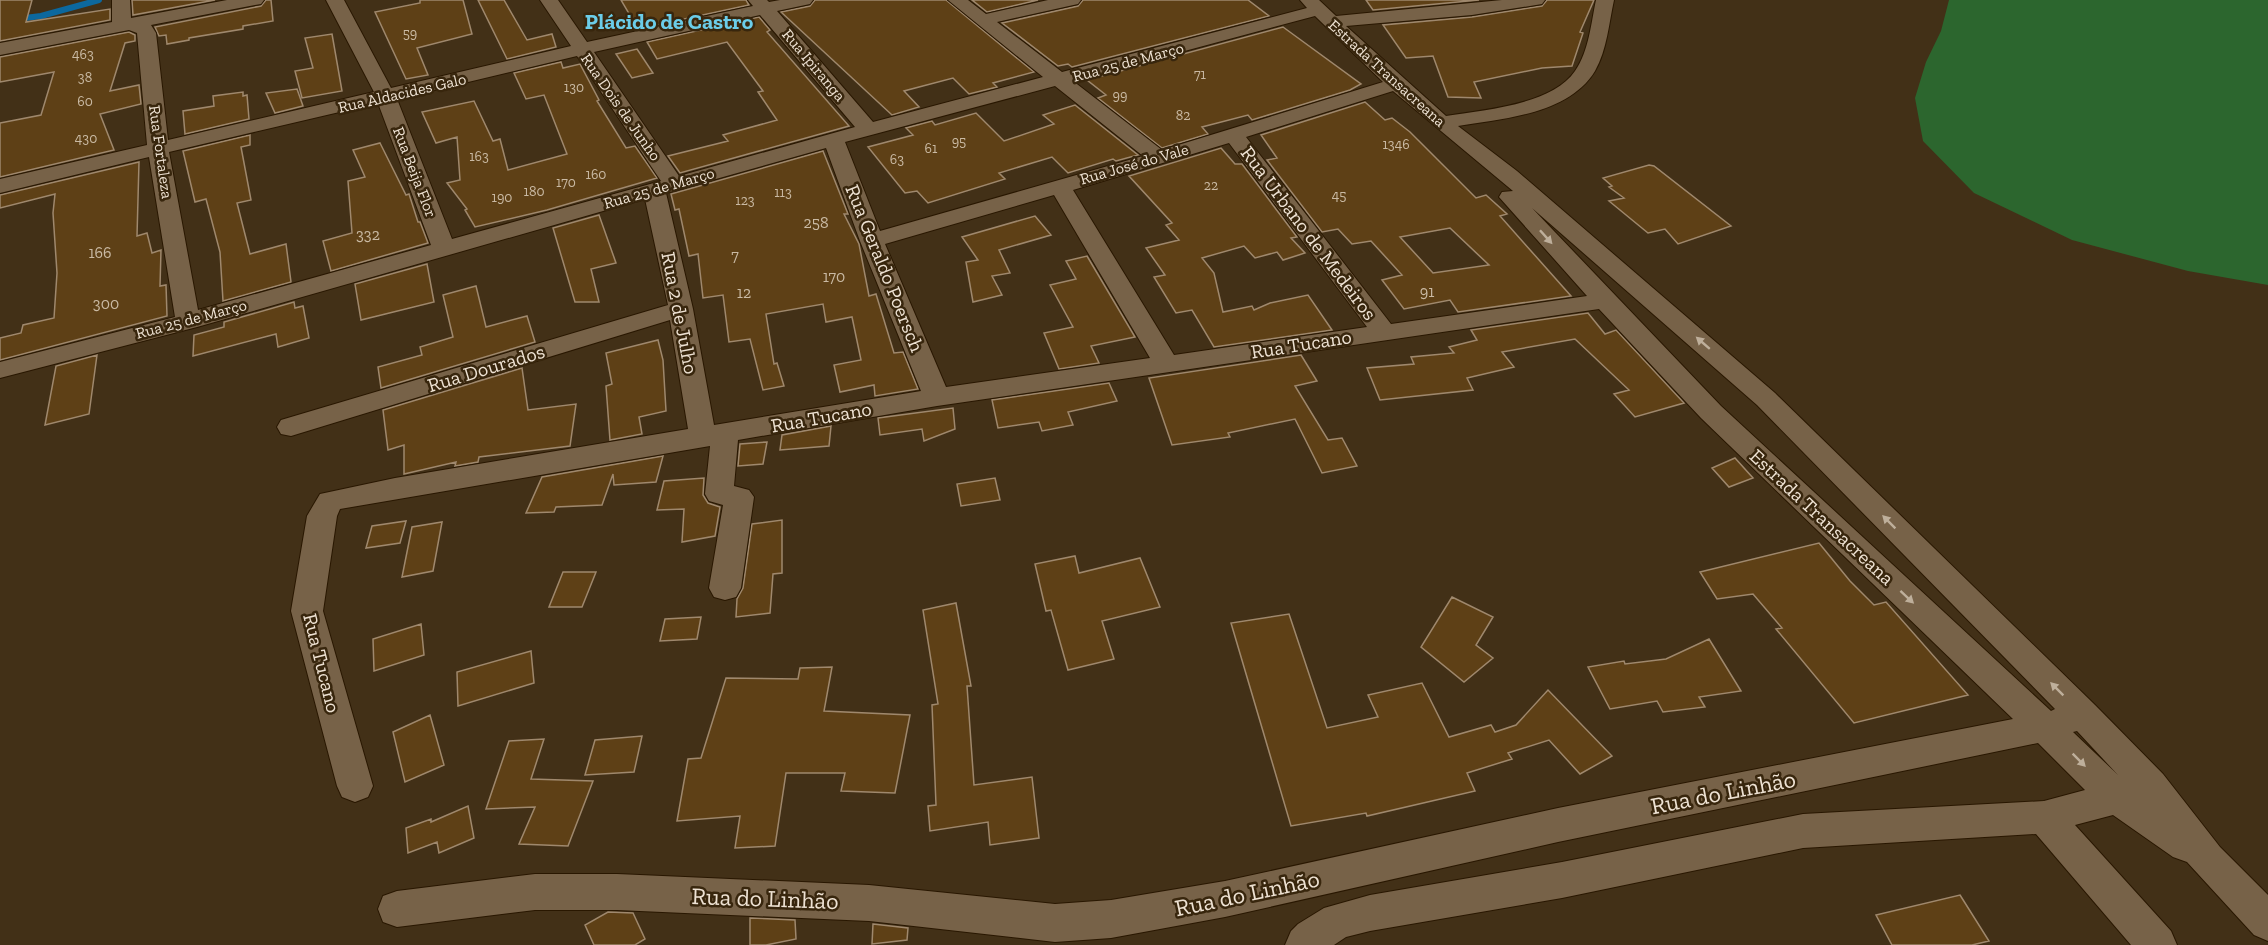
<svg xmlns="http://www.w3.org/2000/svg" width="2268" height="945" viewBox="0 0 2268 945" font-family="'Zilla Slab',serif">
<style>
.green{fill:#2c662e}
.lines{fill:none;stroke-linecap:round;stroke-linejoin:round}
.stream{stroke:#0c689e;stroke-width:6}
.building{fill:#5e4016;stroke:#9f886d;stroke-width:1.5;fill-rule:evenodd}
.minor-casing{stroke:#291700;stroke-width:2}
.minor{fill:#776248;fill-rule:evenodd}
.oneway{fill:#beaf9b}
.labels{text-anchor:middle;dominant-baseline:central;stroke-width:5;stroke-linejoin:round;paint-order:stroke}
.far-number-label{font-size:14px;fill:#cabaa4}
.far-street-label{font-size:16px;fill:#eee2d3;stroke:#38260d}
.number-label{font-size:16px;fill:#cabaa4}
.street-label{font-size:20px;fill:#eee2d3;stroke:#38260d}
.far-district-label{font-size:22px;font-weight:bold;fill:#6bcde9;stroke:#38260d}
.near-street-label{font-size:24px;fill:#eee2d3;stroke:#38260d}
</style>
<rect width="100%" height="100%" fill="#423017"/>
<path class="green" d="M1949,0H2268V285L2188,271L2072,240L1974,193L1923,141L1915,98L1926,62L1941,31Z"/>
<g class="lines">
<path class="stream" d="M0,21L41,16L99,0"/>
</g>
<path class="building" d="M0,0H32L26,22L110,9V20L0,41Z
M132,0H215L133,15Z
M266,0H271L273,21L243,26V29L189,38V40L167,44L166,35L159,36L155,27L261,6Z
M420,0H463L472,34L417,48L428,75L406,79L375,12L420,3Z
M478,0H504L527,40L552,34L556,47L507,59Z
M621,0H746L749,5L638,29Z
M815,0H946L1034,72L993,83L997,87L969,94L953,78L904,91L919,107L892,115L781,12L810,6Z
M972,0H1038L987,12Z
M1083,0H1248L1269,16L1072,67L1068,64L1058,66L1002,23L1078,6Z
M1366,0H1479L1373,10Z
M1547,0H1594L1580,32L1583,33L1572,66L1542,68L1474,82L1481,98L1448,97L1433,56L1406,58L1383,25L1472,17L1542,6Z
M759,17L770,30L767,32L849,126L680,173L668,156L728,141L723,135L777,120L758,92L763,91L727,42L657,59L647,42Z
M1283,27L1361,84L1350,90L1252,120L1248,115L1202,127L1208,134L1162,148L1098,98L1106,95L1087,80Z
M129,32L135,35V41L125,43L110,91L139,85L141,104L100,114L114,150L0,177V123L41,115L54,72L0,82V57Z
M332,34L342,91L302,98L295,71L313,68L305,38Z
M637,49L653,73L632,78L616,54Z
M561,62L563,68L580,64L599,100L597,101L626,148L635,146L657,178L547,210L475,227L465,210L467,209L447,183L460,180L457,137L436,143L422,112L474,101L493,141L500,139L508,170L567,154L544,95L526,99L514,73Z
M297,89L303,106L275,113L266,93Z
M243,92V96L247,95L249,119L185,134L183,111L214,106L213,96Z
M1365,102L1385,120L1392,118L1410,132L1476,198L1486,195L1507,214L1500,216L1571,296L1458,312L1450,300L1404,309L1382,280L1402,275L1371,241L1352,244L1338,229L1322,232L1267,160L1277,158L1261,135ZM1450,228L1489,265L1433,273L1400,237Z
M1075,105L1138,155L1116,161L1113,159L1068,173L1052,157L999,173L1005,179L928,203L917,191L905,193L868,147L913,135L906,128L932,121L935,125L976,113L1004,141L1054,124L1043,115Z
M250,135V145L241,147L251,200L237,203L250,254L286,244L291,282L223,301L220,252L206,199L195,202L183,151Z
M380,143L406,195L409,194L418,222H420L428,243L331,271L323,241L352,233L348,181L365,177L353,150Z
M1221,148L1235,164H1242L1297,237L1291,238L1305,253L1283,260L1277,252L1255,258L1244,246L1202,258L1214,273L1223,312L1252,306L1254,310L1270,303L1308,295L1332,330L1214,347L1192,310L1176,313L1154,277L1165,275L1146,248L1179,240L1166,225L1172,223L1129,176Z
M823,151L848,214H844L859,244L869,296L876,294L894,353L903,352L918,389L875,396L874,385L840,392L834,365L861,360L852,317L826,322L823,304L766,314L774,364L777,363L784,386L763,390L750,339L729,342L723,295L703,298L698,254L689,256L679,209L675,210L671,194Z
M139,162L137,236L147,233L152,253L161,250L160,286L166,285L167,316L0,360V338L21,333L23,325L54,318L57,273L53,213L55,194L0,208V195Z
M1649,165L1654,166L1731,226L1678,244L1665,229L1648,233L1609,201L1624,198L1609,187L1612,186L1603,178Z
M599,215L616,263L591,269L599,302H575L553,228Z
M1035,216L1051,235L999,250L1010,273L992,276L1002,295L973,302L966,262L978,260L962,237Z
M1087,256L1135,337L1091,346L1099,363L1059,369L1044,333L1073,327L1050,285L1076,279L1066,261Z
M427,264L434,302L361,320L355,284Z
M476,286L486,327L527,316L535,342L381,388L378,367L422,355L420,347L453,337L443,295Z
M294,302L295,308L303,306L309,338L278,347L276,334L193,356L194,335L224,327V322Z
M1588,313L1605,334L1616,330L1684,403L1635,417L1614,394L1629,390L1575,339L1502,352L1514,367L1467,378L1473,390L1380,400L1367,368L1414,364L1411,357L1454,353L1449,347L1477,340L1471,330Z
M658,340L663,360L666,411L639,417L642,434L610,440L606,386L612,384L606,353Z
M97,355L89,414L45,425L56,366Z
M1301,355L1317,381L1295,386L1328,440L1342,438L1357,466L1322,473L1295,419L1228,433L1230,437L1172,445L1149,378Z
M522,368L528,410L576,404L570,446L479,457L478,462L455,466L456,462L404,474V445L388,450L383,410Z
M1109,383L1117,401L1068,412L1073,425L1042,431L1039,422L998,428L992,400Z
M953,408L955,429L924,441L922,429L880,435L878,418Z
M831,426L829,446L780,450L782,435Z
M767,442L763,464L738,466L740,444Z
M663,456L656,482L614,485L613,474L602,505L556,507L554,512L526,513L542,477Z
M1735,458L1753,478L1729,487L1712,468Z
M704,478L703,495L708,503L720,507L715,536L682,542L684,509L657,510L664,481Z
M995,478L1000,500L961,506L957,484Z
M782,520V573L773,574L770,613L736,617L737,599L743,588L752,524Z
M406,521L400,543L366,548L372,526Z
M442,522L433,571L402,577L412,527Z
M1819,543L1850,581L1874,605L1886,602L1968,695L1854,723L1776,629L1782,628L1753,594L1717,599L1700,572Z
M1075,556L1079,573L1140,558L1160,607L1102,621L1114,659L1068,670L1051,610L1046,611L1035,564Z
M563,572H596L582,607H549Z
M1452,597L1493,617L1476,645L1493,658L1464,682L1421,647Z
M956,603L971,686H967L974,785L1032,777L1039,838L990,845L988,822L930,831L928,806L936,805L932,705L938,704L923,610Z
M1289,614L1327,728L1378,717L1368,695L1422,683L1449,737L1491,725L1495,732L1516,725L1548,690L1612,756L1580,774L1549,740L1508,753L1512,759L1467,773L1475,791L1367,816L1366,813L1291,826L1231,623Z
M701,617L697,639L660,641L665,619Z
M421,624L424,655L374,671L373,639Z
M1709,639L1741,691L1699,697L1705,707L1663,712L1657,701L1610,709L1588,667L1624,661L1625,664L1666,659Z
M531,651L534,683L458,706L457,672Z
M832,667L824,711L910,715L895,793L841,791L845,773H786L775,846L735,848L740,816L677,821L688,759L701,758L726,678L798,679L800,668Z
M430,715L444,765L405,782L393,732Z
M642,736L634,772L585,775L595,740Z
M544,739L531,779L593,781L568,846L519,844L535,807L486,809L509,741Z
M468,806L474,838L439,853L437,842L408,853L406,828L431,819V822Z
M1960,895L1989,941L1972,945H1892L1876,915Z
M608,912L633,913L645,939L635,945H594L585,925Z
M750,918L795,920L796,939L766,945H750Z
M873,924L908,928L907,940L872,944Z"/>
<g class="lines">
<g class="minor-casing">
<path id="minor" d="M112,0H130L131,18L227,0H264L261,4L255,5L151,25L156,33L168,140L374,92L326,0H344L391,88L571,46L540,0H558L587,42L753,6L748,0H767L769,2L780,0H813L810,4L777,11L873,122L1043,77L948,0H968L986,14L1048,0H1081L1078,4L997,22L1062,72L1307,8L1300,0H1319L1336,16L1502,0H1545L1542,4L1536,5L1472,15L1346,26L1446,116C1483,110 1552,105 1575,71C1589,51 1591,23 1596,0H1614C1609,23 1607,50 1595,71C1569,114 1503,119 1458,126L1517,171L1775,393L2095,705L2163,774L2220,847L2268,895V941L2254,935L2187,862L2173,857L2113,815L2075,825L2171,931L2177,945H2131L2036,834L1803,848L1562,898L1370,931L1346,937L1334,945H1285L1291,931L1298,924L1324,908L1370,895L1562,862L1803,814L2044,801L2085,790L2038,743L1558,842L1225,917L1111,938L1055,942L869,921L617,910H535L397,927L383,922L378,909L383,896L397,891L535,874H617L869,885L1055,904L1111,900L1225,881L1558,808L2013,719L1701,418L1599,309L937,406L738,440L734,486L749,490L754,497L741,588L736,597L725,600L714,597L709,588L723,505L709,501L705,494L710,446L340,509L337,516L323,611L373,786L368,797L355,802L342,797L337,786L291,611L307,516L320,494L395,478L688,429L670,320L291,436L281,434L277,427L281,420L668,305L645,199L197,327L0,378V362L175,317L149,157L0,193V179L147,145L137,33L129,30L0,55V43L112,22ZM760,15L855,127L679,176L594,52ZM1315,16L1383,82L1162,150L1073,81ZM577,56L661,181L452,239L397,99ZM1055,86L1143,156L880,231L845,142ZM1393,91L1513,191L1502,192L1499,197L1587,296L1391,324L1246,137ZM378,103L431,245L198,310L169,152ZM1229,143L1367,327L1174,355L1073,190ZM826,148L860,241L921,391L714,425L693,309L666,193ZM1054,195L1150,358L946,387L885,244ZM1532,208L1757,405L2055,709L2051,711L1721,406ZM2077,731L2118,775L2073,732Z"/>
</g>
<use href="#minor" class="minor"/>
</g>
<defs><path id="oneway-solid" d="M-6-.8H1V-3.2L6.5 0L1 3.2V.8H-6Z" transform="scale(1.5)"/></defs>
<g class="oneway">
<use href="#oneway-solid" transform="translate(1546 237) rotate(48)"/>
<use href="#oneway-solid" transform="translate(1703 343) rotate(-139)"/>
<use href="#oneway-solid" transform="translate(1889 522) rotate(-135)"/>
<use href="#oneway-solid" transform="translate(1907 597) rotate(43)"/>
<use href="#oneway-solid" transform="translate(2057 689) rotate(-135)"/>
<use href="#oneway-solid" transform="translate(2079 760) rotate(45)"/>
</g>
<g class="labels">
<g class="far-number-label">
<text x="410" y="33">59</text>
<text x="83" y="54">463</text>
<text x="1200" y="74">71</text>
<text x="85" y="77">38</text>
<text x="574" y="87">130</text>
<text x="1120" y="95">99</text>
<text x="85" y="101">60</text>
<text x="1183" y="115">82</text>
<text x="86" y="138">430</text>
<text x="959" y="141">95</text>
<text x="1396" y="144">1346</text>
<text x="931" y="148">61</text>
<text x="479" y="156">163</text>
<text x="897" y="159">63</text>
<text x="596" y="174">160</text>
<text x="566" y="182">170</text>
<text x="1211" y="185">22</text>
<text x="534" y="191">180</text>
<text x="783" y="192">113</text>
<text x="1339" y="195">45</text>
<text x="502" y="197">190</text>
<text x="745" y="200">123</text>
</g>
<g class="far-street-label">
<text transform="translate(1128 62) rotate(-15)">Rua 25 de Março</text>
<text transform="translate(814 65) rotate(50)">Rua Ipiranga</text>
<text transform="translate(1387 73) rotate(42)">Estrada Transacreana</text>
<text transform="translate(402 93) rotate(-13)">Rua Aldacides Galo</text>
<text transform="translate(621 107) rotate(55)">Rua Dois de Junho</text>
<text transform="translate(161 152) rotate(82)">Rua Fortaleza</text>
<text transform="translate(1134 164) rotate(-16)">Rua José do Vale</text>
<text transform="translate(415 172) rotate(69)">Rua Beija Flor</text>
<text transform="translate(659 188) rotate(-16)">Rua 25 de Março</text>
<text transform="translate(191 319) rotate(-15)">Rua 25 de Março</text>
</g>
<g class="number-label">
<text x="816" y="222">258</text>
<text x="368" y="234">332</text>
<text x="100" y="252">166</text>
<text x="735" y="255">7</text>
<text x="834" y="276">170</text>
<text x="1427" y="291">91</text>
<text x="744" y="292">12</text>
<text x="106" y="303">300</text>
</g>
<g class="street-label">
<text transform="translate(1309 233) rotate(53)">Rua Urbano de Medeiros</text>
<text transform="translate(885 268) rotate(68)">Rua Geraldo Poersch</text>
<text transform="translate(680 313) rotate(79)">Rua 2 de Julho</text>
<text transform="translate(1301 344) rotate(-9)">Rua Tucano</text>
<text transform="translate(486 368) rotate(-17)">Rua Dourados</text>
<text transform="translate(821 417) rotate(-10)">Rua Tucano</text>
<text transform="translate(1822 517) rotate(43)">Estrada Transacreana</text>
<text transform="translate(322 663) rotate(76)">Rua Tucano</text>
</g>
<g class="far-district-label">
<text x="669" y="21">Plácido de Castro</text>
</g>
<g class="near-street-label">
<text transform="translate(1723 792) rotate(-11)">Rua do Linhão</text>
<text transform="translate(1247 893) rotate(-12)">Rua do Linhão</text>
<text transform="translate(765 898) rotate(2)">Rua do Linhão</text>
</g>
</g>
</svg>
